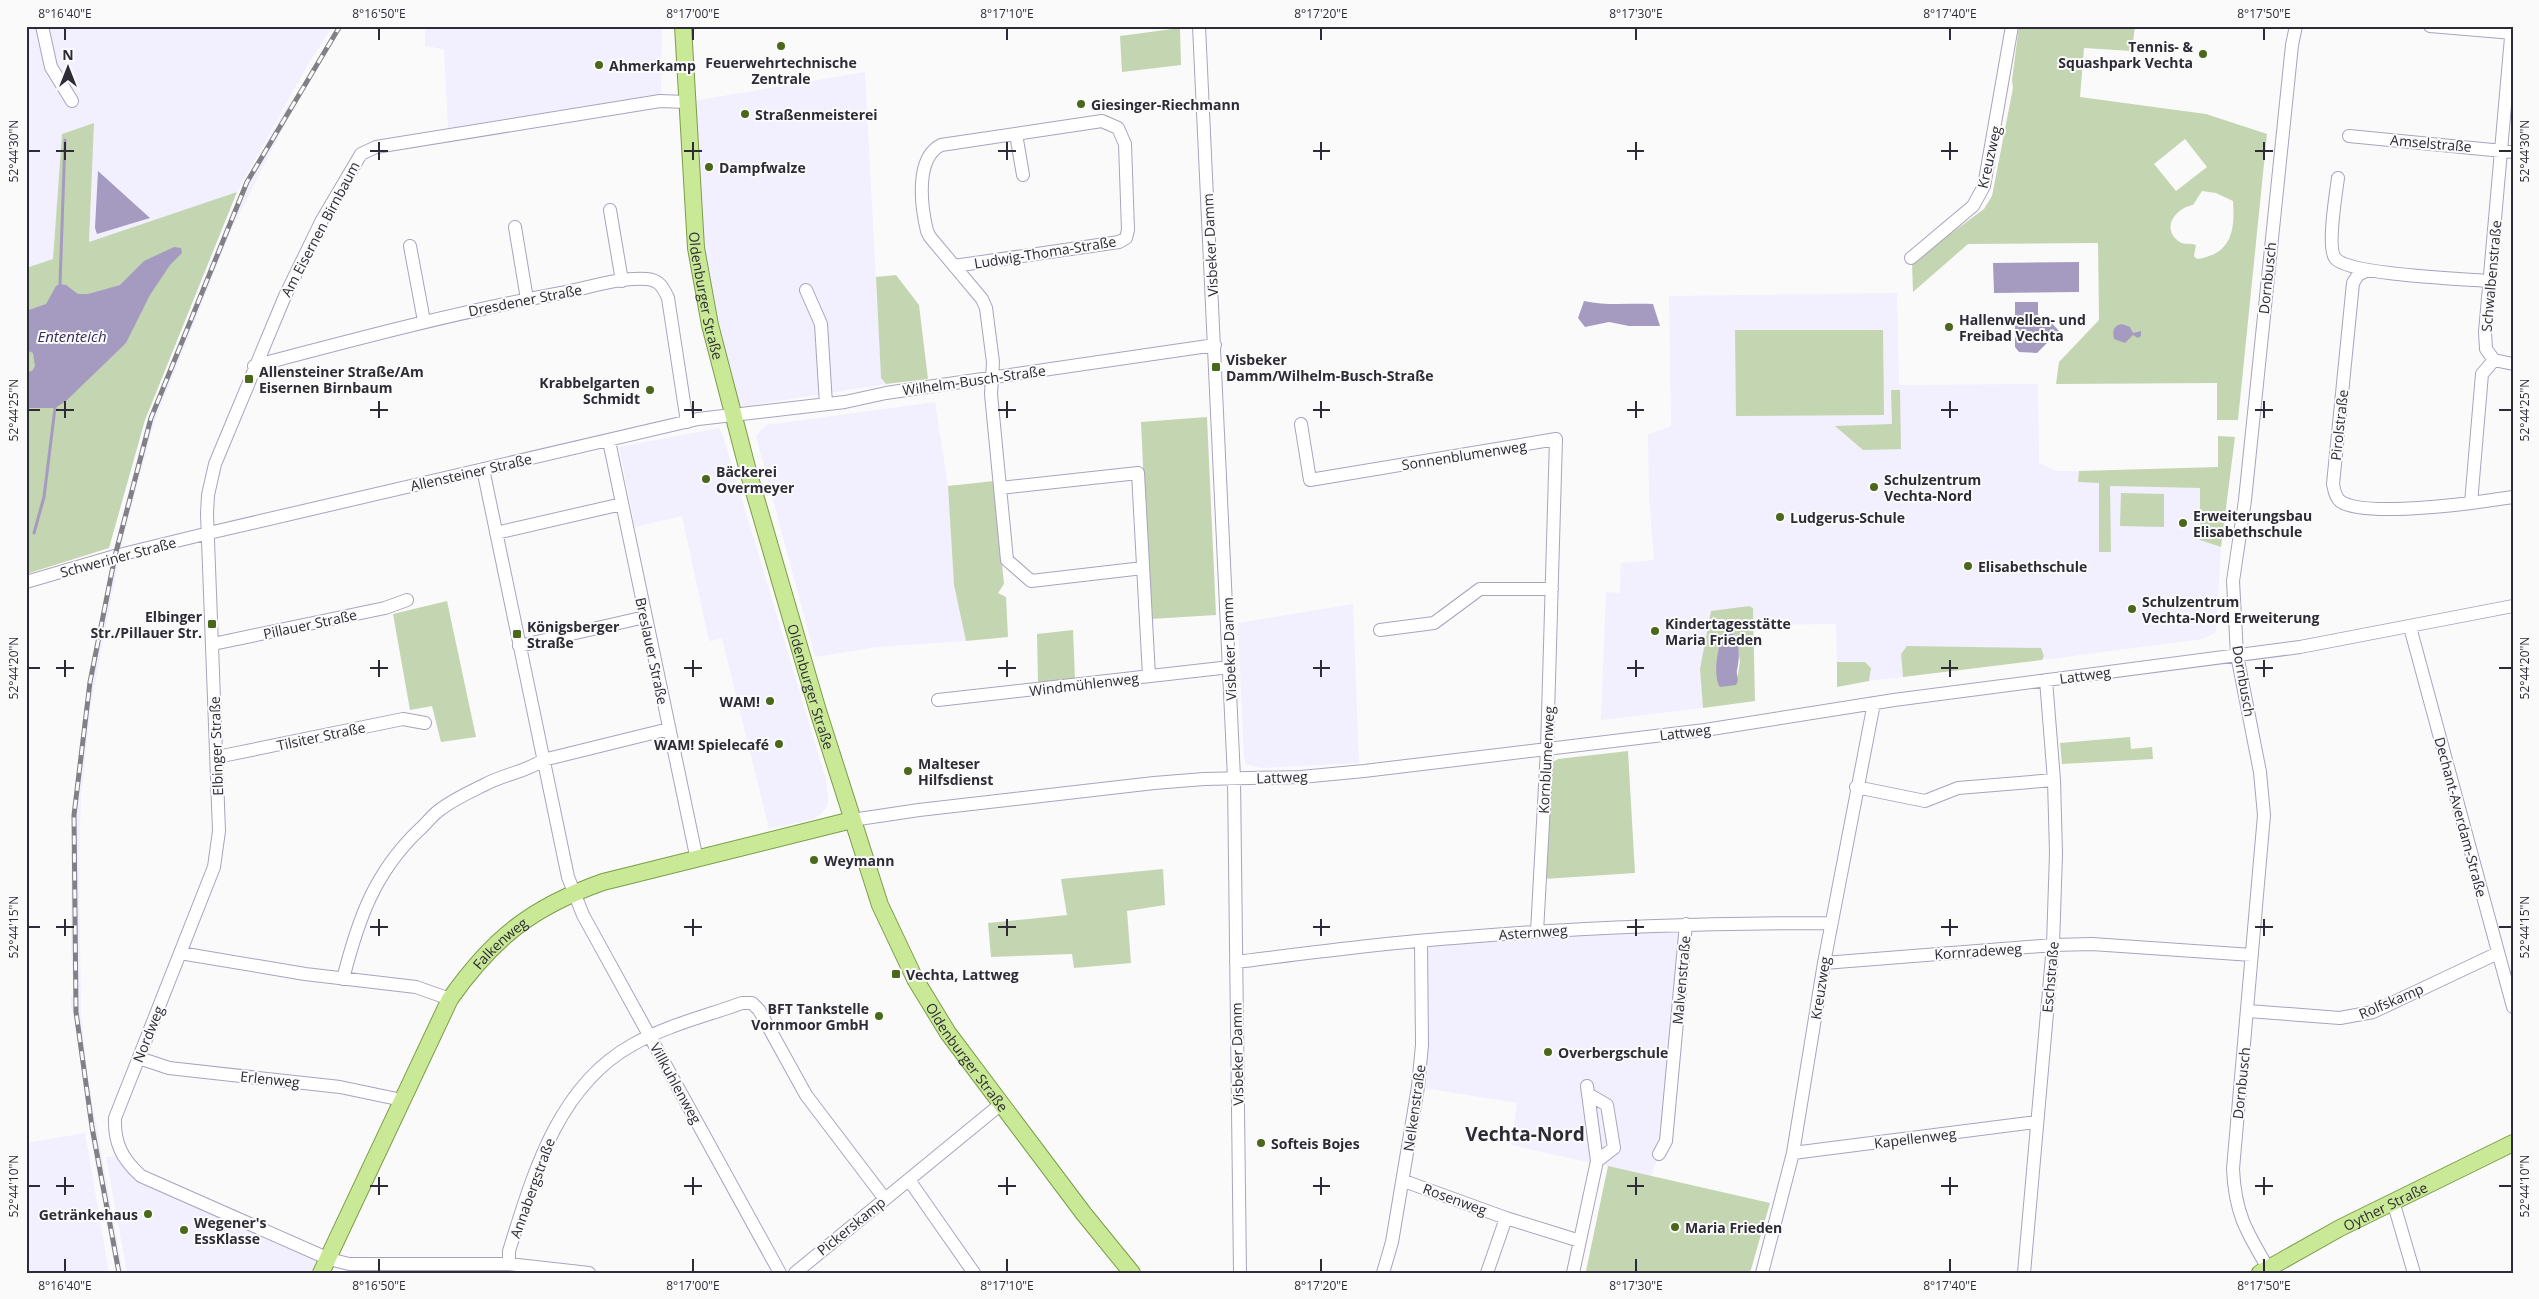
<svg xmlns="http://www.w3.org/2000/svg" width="2539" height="1299" viewBox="0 0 2539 1299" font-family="'Open Sans',sans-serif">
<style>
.built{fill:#f2effe}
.green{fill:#c4d5b1;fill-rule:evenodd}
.water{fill:#a59bc1}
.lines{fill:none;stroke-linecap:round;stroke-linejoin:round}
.stream{stroke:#a59bc1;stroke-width:3}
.minor-casing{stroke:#aaa3be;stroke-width:14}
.major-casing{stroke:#7c9d48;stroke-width:18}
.minor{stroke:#fff;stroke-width:12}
.major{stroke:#cae997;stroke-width:16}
.rail-casing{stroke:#818086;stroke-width:5}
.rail{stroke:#fafafa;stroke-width:3;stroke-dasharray:9;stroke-linecap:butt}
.ticks{fill:none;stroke:#2d2b36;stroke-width:2}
.poi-dot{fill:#4a671a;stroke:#fafafa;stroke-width:2}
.labels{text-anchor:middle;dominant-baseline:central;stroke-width:4;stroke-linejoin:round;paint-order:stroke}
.poi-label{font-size:14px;font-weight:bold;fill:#2d2b36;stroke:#fafafa;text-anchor:start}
.street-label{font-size:14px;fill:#2d2b36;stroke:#fafafa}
.water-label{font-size:15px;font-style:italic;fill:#3b2b5d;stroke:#fafafa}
.district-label{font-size:19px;font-weight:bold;fill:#2d2b36;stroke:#fafafa}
.neatline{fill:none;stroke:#2d2b36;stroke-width:2}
.ticks-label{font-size:12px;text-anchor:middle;fill:#2d2b36}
</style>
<rect width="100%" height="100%" fill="#fafafa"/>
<path class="built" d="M26,26H333L310,61L237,192L89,242L94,123L62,134L53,259L26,268Z
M425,26H662L661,94L448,128L444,49L425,46Z
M865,72L881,378L886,384L758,404L733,415L710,325L687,102Z
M288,104L293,108L232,228L154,423L122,542L91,704L81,796L79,858L81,1012L87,1073L123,1273H116L91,1140L74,1014L71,1008V994L74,998L71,950V857L74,795L85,704L115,544L147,421L226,225L254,164Z
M1897,293L1899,385L2038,384L2039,463L2056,471H2079L2078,482H2099V552H2111L2109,486L2200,488L2201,540L2221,547L2216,632L2203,639L2042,660L2044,656L1901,654L1903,677L1869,681L1871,668L1865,662H1837L1836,624L1753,625V608L1749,606L1711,612L1700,669L1703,708L1601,720L1606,592L1620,593L1621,563L1654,560L1649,496L1648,435L1671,426L1669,296Z
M935,402L948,486L954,585L966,641L877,647L815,657L756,436L766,425Z
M719,428L724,439L826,780L828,798V804L822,813L813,819L769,829L722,638L709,641L682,516L635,527L619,447Z
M1353,604L1359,763L1261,768L1246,764L1244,759L1238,623Z
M1686,924L1659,1154L1651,1176L1511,1145L1517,1103L1418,1087L1421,941Z
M85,1133L109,1273H26V1143Z
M116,1156L138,1179L318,1261L312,1273H127L106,1157Z"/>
<path class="green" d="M2019,26H2135L2132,51L2084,48L2080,97L2206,114L2267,134L2238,420H2217V383L2056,384L2059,362L2099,320L2098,243L1968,244L1913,292L1912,262L1984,209L1992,196L2013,88L2012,80ZM2185,139L2207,167L2176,191L2154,164ZM2202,191L2216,193L2233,201C2235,230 2232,254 2197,259L2194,256L2196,245C2188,242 2183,246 2177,240C2161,226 2178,207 2193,205Z
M1180,28L1181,65L1122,72L1120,36Z
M94,123L89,242L237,192L145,420L109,548L26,574V268L53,259L62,134Z
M896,275L919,305L928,379L886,384L881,378L876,277Z
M1735,330H1883L1884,415L1736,416Z
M1891,390H1900L1901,449L1863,450L1835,426L1892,424Z
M1207,417L1216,615L1150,619L1141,422Z
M2218,436L2235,437L2221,547L2200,540V488L2110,486L2111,552H2099V483L2078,482L2079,471L2218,467Z
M994,481L1004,584L998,593L1006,597L1008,637L966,641L954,585L948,486Z
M2121,493L2164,494V527L2120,526Z
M447,601L476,737L441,742L432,706L410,710L393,614Z
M1749,606L1753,608L1755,701L1703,708L1700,669L1711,611ZM1724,632L1737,642L1740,662L1736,685L1718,655Z
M1073,630L1075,679L1038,683L1037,634Z
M1907,646L2041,648L2044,656L2042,660L1903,677L1901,654Z
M1837,662H1865L1871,668L1869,681L1837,687Z
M2130,737L2131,749L2152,747L2153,759L2062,764L2060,743Z
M1628,751L1635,873L1544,879L1551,763L1558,759Z
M1163,869L1165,905L1127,911L1131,963L1074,968L1072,954L991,957L988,923L1067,915L1061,879Z
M1608,1166L1770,1203L1750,1273H1596L1586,1271Z"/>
<path class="water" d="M98,171L150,218L97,234L95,228Z
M174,247L181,248L182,253L170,265L150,295L126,343L66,401L55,408H26V372L32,371L35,366L33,353L26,350V311L46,304L56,286L60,284L66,285L78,294H88L120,285L144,261Z
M2079,262V292L1994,293L1993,263Z
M1584,301C1606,306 1630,303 1653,304L1660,326H1629L1609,322L1585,327L1578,318Z
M2015,302H2038V324L2046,317L2059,331L2037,353L2019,352L2015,347Z
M2122,324L2130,327L2133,333L2141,331V336L2138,338L2133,335L2125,343L2114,339C2112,331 2114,325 2122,324Z
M1727,630C1741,635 1740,658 1737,670C1736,676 1740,679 1736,685L1720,687C1712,678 1718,638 1727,630Z"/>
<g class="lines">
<path class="stream" d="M60,284L65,140
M34,533L44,497L55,408"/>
<g class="minor-casing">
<path id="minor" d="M42,26L51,67L72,101
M1199,26L1234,778L1240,1273
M2430,26L2513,33
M1016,134L1023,175
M2349,136L2513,152
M2338,178C2336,193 2327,247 2335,258C2348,275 2464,279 2490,281
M610,210L622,281
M515,227L527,299
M410,246L424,321
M1911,258L1973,206L1984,186L2012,26
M954,266L1119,242L1126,238L1128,230L1125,144L1118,128L1102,121L941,145C915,158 921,206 927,231L930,237L982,299L986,308L993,362L991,394L1007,560L1031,581L1143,568
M2368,270L2358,275L2353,283L2333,484C2334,489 2335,497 2340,501C2359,516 2446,506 2471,503L2482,374L2494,360L2486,349L2485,332L2512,26
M806,290L821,324L826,404
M2494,360L2513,364
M254,366C356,339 457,312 561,293C588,288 619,277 647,279C659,280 663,287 668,298L687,422
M1301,424L1310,480L1556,439L1547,749L1537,932
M609,441L697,860
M483,469L568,877L583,915L780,1273
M1000,488L1138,473L1149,676
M2471,503L2513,497
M496,533L622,504
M26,582L115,556L209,533L698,419L845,402L886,393L1215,345
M2410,627L2513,1007
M1380,630L1434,623L1480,589H1552
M213,644L385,608L407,600
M519,646L645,617
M938,700L1230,667
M217,757L403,719L425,723
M1856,787L1925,801L1958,788L2054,780
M852,820L919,810L1154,783L1204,779L1301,777L1364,771L1705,730L1894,700L2300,647L2513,606
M180,953L305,974L416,987L450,999
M1236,962C1308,953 1381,943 1454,938C1579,927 1705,923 1831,923
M1824,963L2053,945L2092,944L2252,955
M343,979C358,920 374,873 419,830C427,823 433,814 441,809C454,799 470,792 484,785C504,774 526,772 543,760L669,729
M2248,1011L2340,1018L2373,1012L2498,953
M139,1058L169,1068L340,1087L402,1100
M1588,1094L1607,1105L1614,1148L1597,1161
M1793,1153L2036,1122
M1659,1154L1666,1141L1686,924
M909,1180L974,1273
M1404,1181L1506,1218L1580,1241
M2393,1201L2414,1273
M509,1264V1251C533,1175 557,1087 632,1045C665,1026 706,1016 742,1003H752L759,1010L806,1095L885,1199
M2268,1268C2246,1231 2235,1213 2233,1169L2264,815L2260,772L2237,655L2233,581L2245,500L2292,45L2296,26
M589,1273L509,1264H349L329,1259L141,1176C122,1159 114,1143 115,1118L214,867L219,831L207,514L208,495L215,464L285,296L322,220L361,154L376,147L660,101L687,102
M795,1273L1001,1104
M1383,1273L1392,1242L1418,1087L1422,1045L1421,941
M1487,1273L1506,1218
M1573,1273L1597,1161L1587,1086
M1762,1273L1793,1153L1824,963L1874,703
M2024,1273L2053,945L2056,853L2054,780L2046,680"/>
</g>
<g class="major-casing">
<g id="major">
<path id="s1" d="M683,26L696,248L710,325L748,471L818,711L880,905L915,979L948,1033L1084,1214L1132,1273"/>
<path id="s2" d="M321,1273L450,999C493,938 532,907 603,882L852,820"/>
<path id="s3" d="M2260,1273L2340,1228L2513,1143"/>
</g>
</g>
<use href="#minor" class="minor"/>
<use href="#major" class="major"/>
<g class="rail-casing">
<path id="rail" d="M119,1273L92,1127L76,1012L74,815L90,682L115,556L151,418L247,182L340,26"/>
</g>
<use href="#rail" class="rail"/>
</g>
<path class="ticks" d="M65,28V40M379,28V40M693,28V40M1007,28V40M1321,28V40M1636,28V40M1950,28V40M2264,28V40M65,142V160M379,142V160M693,142V160M1007,142V160M1321,142V160M1636,142V160M1950,142V160M2264,142V160M28,151H40M56,151H74M370,151H388M684,151H702M998,151H1016M1313,151H1330M1627,151H1644M1941,151H1958M2255,151H2273M2499,151H2512M65,401V418M379,401V418M693,401V418M1007,401V418M1321,401V418M1636,401V418M1950,401V418M2264,401V418M28,410H40M56,410H74M370,410H388M684,410H702M998,410H1016M1313,410H1330M1627,410H1644M1941,410H1958M2255,410H2273M2499,410H2512M65,660V677M379,660V677M693,660V677M1007,660V677M1321,660V677M1636,660V677M1950,660V677M2264,660V677M28,668H40M56,668H74M370,668H388M684,668H702M998,668H1016M1313,668H1330M1627,668H1644M1941,668H1958M2255,668H2273M2499,668H2512M65,919V936M379,919V936M693,919V936M1007,919V936M1321,919V936M1636,919V936M1950,919V936M2264,919V936M28,927H40M56,927H74M370,927H388M684,927H702M998,927H1016M1313,927H1330M1627,927H1644M1941,927H1958M2255,927H2273M2499,927H2512M65,1177V1195M379,1177V1195M693,1177V1195M1007,1177V1195M1321,1177V1195M1636,1177V1195M1950,1177V1195M2264,1177V1195M28,1186H40M56,1186H74M370,1186H388M684,1186H702M998,1186H1016M1313,1186H1330M1627,1186H1644M1941,1186H1958M2255,1186H2273M2499,1186H2512M65,1259V1272M379,1259V1272M693,1259V1272M1007,1259V1272M1321,1259V1272M1636,1259V1272M1950,1259V1272M2264,1259V1272"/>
<g class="poi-dot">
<circle cx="781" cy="46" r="5"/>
<circle cx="2203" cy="54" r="5"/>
<circle cx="599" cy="65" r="5"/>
<circle cx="1081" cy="104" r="5"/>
<circle cx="745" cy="114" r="5"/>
<circle cx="709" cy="167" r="5"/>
<circle cx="1949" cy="327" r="5"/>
<rect x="1211" y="362" width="10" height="10" rx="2.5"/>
<rect x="244" y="374" width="10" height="10" rx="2.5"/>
<circle cx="650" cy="390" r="5"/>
<circle cx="706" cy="479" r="5"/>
<circle cx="1874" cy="487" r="5"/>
<circle cx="1780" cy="517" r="5"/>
<circle cx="2183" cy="523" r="5"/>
<circle cx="1968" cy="566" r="5"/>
<circle cx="2132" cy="609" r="5"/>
<rect x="207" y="619" width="10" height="10" rx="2.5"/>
<circle cx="1655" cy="631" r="5"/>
<rect x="512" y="629" width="10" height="10" rx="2.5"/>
<circle cx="770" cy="701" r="5"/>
<circle cx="779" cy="744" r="5"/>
<circle cx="908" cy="771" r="5"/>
<circle cx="814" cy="860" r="5"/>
<rect x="891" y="969" width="10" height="10" rx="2.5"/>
<circle cx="879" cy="1016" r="5"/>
<circle cx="1548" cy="1052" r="5"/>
<circle cx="1261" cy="1143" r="5"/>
<circle cx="148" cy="1214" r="5"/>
<circle cx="1675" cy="1227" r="5"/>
<circle cx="184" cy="1230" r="5"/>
</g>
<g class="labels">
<g class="poi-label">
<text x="2193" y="46" text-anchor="end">Tennis- &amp;<tspan x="2193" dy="16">Squashpark Vechta</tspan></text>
<text x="781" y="62" text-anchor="middle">Feuerwehrtechnische<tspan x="781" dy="16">Zentrale</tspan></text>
<text x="609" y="65">Ahmerkamp</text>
<text x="1091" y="104">Giesinger-Riechmann</text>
<text x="755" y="114">Straßenmeisterei</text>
<text x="719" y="167">Dampfwalze</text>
<text x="1959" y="319">Hallenwellen- und<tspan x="1959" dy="16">Freibad Vechta</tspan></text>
<text x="1226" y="359">Visbeker<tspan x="1226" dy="16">Damm/Wilhelm-Busch-Straße</tspan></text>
<text x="259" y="371">Allensteiner Straße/Am<tspan x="259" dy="16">Eisernen Birnbaum</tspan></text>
<text x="640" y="382" text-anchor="end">Krabbelgarten<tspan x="640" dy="16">Schmidt</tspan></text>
<text x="716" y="471">Bäckerei<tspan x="716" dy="16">Overmeyer</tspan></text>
<text x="1884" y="479">Schulzentrum<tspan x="1884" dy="16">Vechta-Nord</tspan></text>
<text x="2193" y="515">Erweiterungsbau<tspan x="2193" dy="16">Elisabethschule</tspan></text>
<text x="1790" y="517">Ludgerus-Schule</text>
<text x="1978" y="566">Elisabethschule</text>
<text x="2142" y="601">Schulzentrum<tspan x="2142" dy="16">Vechta-Nord Erweiterung</tspan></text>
<text x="202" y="616" text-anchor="end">Elbinger<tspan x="202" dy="16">Str./Pillauer Str.</tspan></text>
<text x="1665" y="623">Kindertagesstätte<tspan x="1665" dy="16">Maria Frieden</tspan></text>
<text x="527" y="626">Königsberger<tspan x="527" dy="16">Straße</tspan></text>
<text x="760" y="701" text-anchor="end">WAM!</text>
<text x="769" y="744" text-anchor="end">WAM! Spielecafé</text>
<text x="918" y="763">Malteser<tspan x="918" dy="16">Hilfsdienst</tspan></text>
<text x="824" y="860">Weymann</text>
<text x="906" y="974">Vechta, Lattweg</text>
<text x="869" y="1008" text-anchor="end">BFT Tankstelle<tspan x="869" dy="16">Vornmoor GmbH</tspan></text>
<text x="1558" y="1052">Overbergschule</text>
<text x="1271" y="1143">Softeis Bojes</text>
<text x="138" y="1214" text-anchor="end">Getränkehaus</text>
<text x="194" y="1222">Wegener's<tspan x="194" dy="16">EssKlasse</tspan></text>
<text x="1685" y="1227">Maria Frieden</text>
</g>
<g class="street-label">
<text transform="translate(2431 143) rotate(5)">Amselstraße</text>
<text transform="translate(1989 157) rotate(-77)">Kreuzweg</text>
<text transform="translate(320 229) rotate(-62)">Am Eisernen Birnbaum</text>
<text transform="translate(1210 245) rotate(-93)">Visbeker Damm</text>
<text transform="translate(1045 252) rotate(-9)">Ludwig-Thoma-Straße</text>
<text transform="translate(2491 276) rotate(-85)">Schwalbenstraße</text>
<text transform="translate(2267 278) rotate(-84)">Dornbusch</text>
<text stroke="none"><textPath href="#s1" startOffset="271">Oldenburger Straße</textPath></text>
<text transform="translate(525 300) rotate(-11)">Dresdener Straße</text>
<text transform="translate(974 380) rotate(-8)">Wilhelm-Busch-Straße</text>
<text transform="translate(2339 425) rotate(-84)">Pirolstraße</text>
<text transform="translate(1464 455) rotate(-9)">Sonnenblumenweg</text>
<text transform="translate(471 472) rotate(-13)">Allensteiner Straße</text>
<text transform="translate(118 557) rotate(-15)">Schweriner Straße</text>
<text transform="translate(310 624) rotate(-12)">Pillauer Straße</text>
<text transform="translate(1229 649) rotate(-92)">Visbeker Damm</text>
<text transform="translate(652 651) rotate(78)">Breslauer Straße</text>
<text transform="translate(2085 675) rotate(-8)">Lattweg</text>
<text transform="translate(2244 681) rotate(80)">Dornbusch</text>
<text transform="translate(1084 684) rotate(-7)">Windmühlenweg</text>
<text stroke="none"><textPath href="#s1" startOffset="676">Oldenburger Straße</textPath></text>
<text transform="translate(1685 732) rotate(-7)">Lattweg</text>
<text transform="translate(321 736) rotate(-12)">Tilsiter Straße</text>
<text transform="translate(216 746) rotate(-92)">Elbinger Straße</text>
<text transform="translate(1546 760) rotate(-87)">Kornblumenweg</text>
<text transform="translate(1282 777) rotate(-2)">Lattweg</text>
<text transform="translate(2461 817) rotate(75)">Dechant-Averdam-Straße</text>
<text transform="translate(1533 932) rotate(-4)">Asternweg</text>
<text stroke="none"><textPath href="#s2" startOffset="378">Falkenweg</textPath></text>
<text transform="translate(1978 951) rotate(-4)">Kornradeweg</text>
<text transform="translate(2050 977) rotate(-85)">Eschstraße</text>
<text transform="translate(1681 980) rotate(-85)">Malvenstraße</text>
<text transform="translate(1820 988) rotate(-81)">Kreuzweg</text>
<text transform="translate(2391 1001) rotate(-23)">Rolfskamp</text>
<text transform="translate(148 1034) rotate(-68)">Nordweg</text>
<text transform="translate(1237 1054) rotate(-91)">Visbeker Damm</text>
<text stroke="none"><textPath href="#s1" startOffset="1081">Oldenburger Straße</textPath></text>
<text transform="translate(270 1079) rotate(6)">Erlenweg</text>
<text transform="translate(676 1083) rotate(61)">Villkuhlenweg</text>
<text transform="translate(2241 1083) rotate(-84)">Dornbusch</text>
<text transform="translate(1414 1108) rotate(-82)">Nelkenstraße</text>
<text transform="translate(1915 1138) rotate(-7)">Kapellenweg</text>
<text transform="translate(532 1188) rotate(-70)">Annabergstraße</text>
<text transform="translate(1455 1199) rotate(20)">Rosenweg</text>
<text stroke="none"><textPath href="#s3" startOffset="142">Oyther Straße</textPath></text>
<text transform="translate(851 1226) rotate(-39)">Pickerskamp</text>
</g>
<g class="water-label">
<text x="72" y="336">Ententeich</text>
</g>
<g class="district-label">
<text x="1525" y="1134">Vechta-Nord</text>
</g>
</g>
<rect width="2539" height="1299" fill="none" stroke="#fafafa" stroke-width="55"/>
<g transform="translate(68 68)" stroke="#fafafa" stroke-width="4" paint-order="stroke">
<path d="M0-4L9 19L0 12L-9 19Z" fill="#2d2b36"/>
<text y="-8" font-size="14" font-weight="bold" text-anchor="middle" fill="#2d2b36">N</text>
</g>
<rect x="28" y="28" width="2484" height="1244" class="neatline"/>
<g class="ticks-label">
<text x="65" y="18">8°16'40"E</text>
<text x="379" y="18">8°16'50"E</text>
<text x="693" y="18">8°17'00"E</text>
<text x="1007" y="18">8°17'10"E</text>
<text x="1321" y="18">8°17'20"E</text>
<text x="1636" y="18">8°17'30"E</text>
<text x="1950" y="18">8°17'40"E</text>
<text x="2264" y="18">8°17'50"E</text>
<text transform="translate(14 151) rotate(-90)" y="4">52°44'30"N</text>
<text transform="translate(2525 151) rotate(-90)" y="4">52°44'30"N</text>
<text transform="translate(14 410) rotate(-90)" y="4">52°44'25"N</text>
<text transform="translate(2525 410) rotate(-90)" y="4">52°44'25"N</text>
<text transform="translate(14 668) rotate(-90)" y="4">52°44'20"N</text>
<text transform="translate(2525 668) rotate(-90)" y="4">52°44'20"N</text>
<text transform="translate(14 927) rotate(-90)" y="4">52°44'15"N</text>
<text transform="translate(2525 927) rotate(-90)" y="4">52°44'15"N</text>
<text transform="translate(14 1186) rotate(-90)" y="4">52°44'10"N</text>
<text transform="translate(2525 1186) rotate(-90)" y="4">52°44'10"N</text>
<text x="65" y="1290">8°16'40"E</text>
<text x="379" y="1290">8°16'50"E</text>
<text x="693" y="1290">8°17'00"E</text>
<text x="1007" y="1290">8°17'10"E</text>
<text x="1321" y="1290">8°17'20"E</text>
<text x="1636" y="1290">8°17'30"E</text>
<text x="1950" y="1290">8°17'40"E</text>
<text x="2264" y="1290">8°17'50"E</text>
</g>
</svg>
